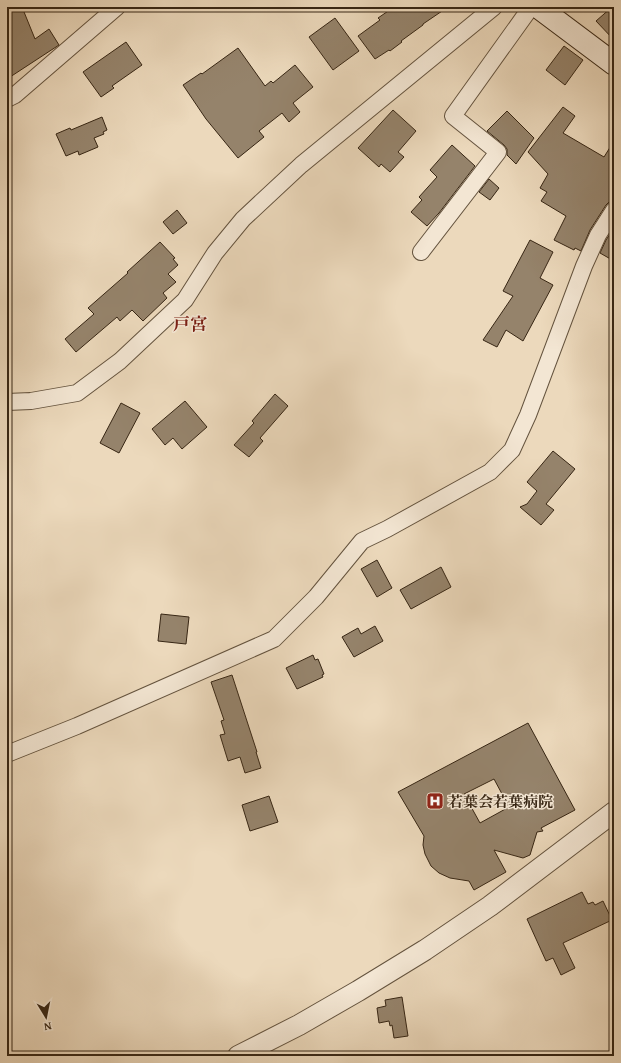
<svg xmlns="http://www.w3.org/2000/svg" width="621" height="1063" viewBox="0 0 621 1063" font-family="'Gentium Book Plus','Noto Serif JP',serif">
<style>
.building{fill:#95836b;stroke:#372614;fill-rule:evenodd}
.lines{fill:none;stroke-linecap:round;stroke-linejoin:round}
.minor-casing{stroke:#64533e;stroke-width:18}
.tertiary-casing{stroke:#64533e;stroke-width:22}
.secondary-casing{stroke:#372614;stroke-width:24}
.minor{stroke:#f3e6d3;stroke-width:16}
.tertiary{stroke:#f3e6d3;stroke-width:20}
.secondary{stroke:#f3e6d3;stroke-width:22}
.labels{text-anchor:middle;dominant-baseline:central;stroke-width:3;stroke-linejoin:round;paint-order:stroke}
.poi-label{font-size:15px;font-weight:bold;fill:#372614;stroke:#f3e6d3;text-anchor:start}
.quarter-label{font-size:17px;font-weight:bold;fill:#7a1f14;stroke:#f3e6d3}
</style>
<rect width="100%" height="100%" fill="#ecd9bc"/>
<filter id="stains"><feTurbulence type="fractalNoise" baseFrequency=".005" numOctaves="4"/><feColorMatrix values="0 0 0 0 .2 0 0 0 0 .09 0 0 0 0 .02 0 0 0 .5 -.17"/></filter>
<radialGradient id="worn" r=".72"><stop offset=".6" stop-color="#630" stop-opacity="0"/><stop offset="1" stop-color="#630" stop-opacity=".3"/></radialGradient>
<path class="building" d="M7,7H22L35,39L49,29L59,45L7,79Z
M394,7H448L423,24V25L401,41L402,42L390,51L389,50L375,59L358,36L380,20L378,18Z
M612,7H614V40L596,21Z
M335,18L359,51L333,70L309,37Z
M126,42L142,65L112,86L114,88L101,97L83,72Z
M564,46L583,60L565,85L546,70Z
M238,48L265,86L271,81L273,83L295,65L313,87L293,103L300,112L289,122L282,113L259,131L264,137L238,158L206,119L183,85L201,73L202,74Z
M563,107L575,116L563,133L604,157L614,141V201L609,202L606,205L590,230L581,251L575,248L574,250L554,240L566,216L541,201L547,192L540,188L548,174L528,152Z
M393,110L416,131L398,152L404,157L390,172L381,164L379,167L358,148Z
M507,111L534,138L516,164L507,155V149L504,145L487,131Z
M102,117L107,130L103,132L104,134L94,138L98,147L79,155L78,151L66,156L56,134L70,128L71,130Z
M452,145L475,166L439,213L427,226L411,212L422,200L419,197L437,177L430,170Z
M489,179L499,188L490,200L479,192Z
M177,210L187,223L173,234L163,222Z
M614,228V261L600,253L606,240Z
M530,240L553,252L540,278L553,285L523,341L506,330L497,347L483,340L513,296L503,291Z
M160,242L175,258L173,259L178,265L168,274L176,282L163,293L167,298L143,321L132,310L120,321L117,317L76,352L65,339L94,314L88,308L128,273L127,272Z
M275,394L288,406L260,438L263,441L249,457L234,445L254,423L252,421Z
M185,401L207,427L182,449L173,438L165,445L152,429Z
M121,403L140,413L119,453L100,443Z
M553,451L575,469L546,504L554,510L541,525L520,507L527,504L537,491L527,482Z
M377,560L392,588L377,597L361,569Z
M441,567L451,587L411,609L400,590Z
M161,614L189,617L186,644L158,641Z
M375,626L383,641L354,657L342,637L358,628L361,634Z
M313,655L315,660L318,659L324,674L322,675L323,677L297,689L286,668Z
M232,675L257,752H256L261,768L245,773L240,757L228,761L220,735L225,734L221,721L224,720L211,682Z
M528,723L575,810L541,828L543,831L537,832L530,855L523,858L494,850L506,872L474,890L469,881L450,878L439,873L431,866L425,854L423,845L424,836L398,792ZM494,779L509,807L480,823L464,794Z
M269,796L278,822L250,831L242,805Z
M582,892L588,904L593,902L595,905L603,901L612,920L563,943L575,968L561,975L553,958L546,961L527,919Z
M402,997L408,1036L394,1038L392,1025L390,1026L389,1021L379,1023L377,1008L386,1006L385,1000Z"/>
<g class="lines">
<g class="minor-casing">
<path id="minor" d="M7,99L15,95L117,7
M421,252L498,152L453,116L531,7
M7,402L31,401L77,393L120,361L185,300L215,253L243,219L301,165L494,7
M7,754L77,726L274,639L316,597L362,541L387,529L490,472L512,450L528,415L584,266L598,235L614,210"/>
</g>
<g class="tertiary-casing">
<path id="tertiary" d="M238,1056L299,1025L358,991L425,950L490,906L614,812"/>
</g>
<g class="secondary-casing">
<path id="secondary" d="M538,7L614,64"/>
</g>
<use href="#minor" class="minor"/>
<use href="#tertiary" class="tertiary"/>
<use href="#secondary" class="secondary"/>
</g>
<defs>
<g id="hospital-square" transform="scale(0.9)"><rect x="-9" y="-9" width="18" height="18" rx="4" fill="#8f2418" stroke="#f3e6d3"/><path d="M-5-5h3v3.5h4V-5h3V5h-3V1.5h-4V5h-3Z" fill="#fff"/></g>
</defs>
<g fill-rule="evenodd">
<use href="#hospital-square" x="435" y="801"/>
</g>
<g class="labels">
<g class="poi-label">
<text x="448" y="801">若葉会若葉病院</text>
</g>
<g class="quarter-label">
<text x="190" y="323">戸宮</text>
</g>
</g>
<rect width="621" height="1063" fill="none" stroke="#ecd9bc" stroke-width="24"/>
<rect x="8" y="8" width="605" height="1047" fill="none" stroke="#372614" stroke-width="2"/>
<rect x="12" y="12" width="597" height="1039" fill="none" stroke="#372614"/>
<g transform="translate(46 1017) rotate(170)" stroke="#f3e6d3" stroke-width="3" paint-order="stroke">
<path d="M0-3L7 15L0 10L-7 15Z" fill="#372614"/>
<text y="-6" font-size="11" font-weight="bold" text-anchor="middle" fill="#372614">N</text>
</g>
<rect width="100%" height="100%" filter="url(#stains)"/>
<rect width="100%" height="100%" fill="url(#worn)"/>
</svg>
